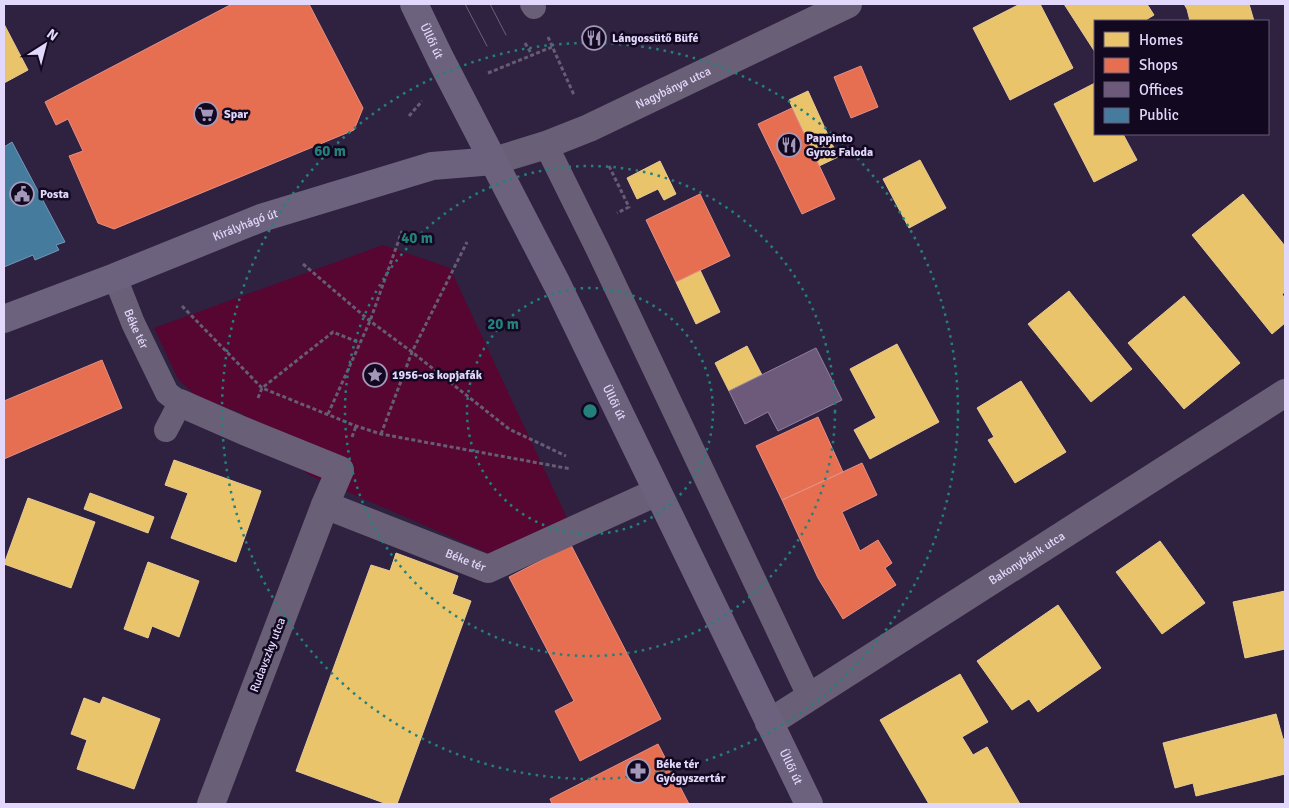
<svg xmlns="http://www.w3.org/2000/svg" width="1289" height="808" viewBox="0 0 1289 808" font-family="Signika,sans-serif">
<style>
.green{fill:#570531}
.homes{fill:#e9c46a;stroke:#e7ca96}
.shops{fill:#e76f51;stroke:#e68e84}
.offices{fill:#6d597a;stroke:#907fa1}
.public{fill:#457b9d;stroke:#7497b9}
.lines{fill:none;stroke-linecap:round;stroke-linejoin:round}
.path{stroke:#655d73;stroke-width:3;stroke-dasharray:4 2.5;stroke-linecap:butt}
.lane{stroke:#695f77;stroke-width:24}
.street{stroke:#695f77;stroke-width:28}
.secondary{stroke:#6c627e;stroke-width:28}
.tram{stroke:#6a6277;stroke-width:1}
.ring{fill:none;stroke:#24807c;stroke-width:2.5;stroke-dasharray:2.5 5}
.labels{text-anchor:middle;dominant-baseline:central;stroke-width:5;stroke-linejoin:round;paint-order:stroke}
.poi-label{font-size:12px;font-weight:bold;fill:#e2d8fb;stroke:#120820;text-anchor:start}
.street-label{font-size:12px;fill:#e2d8fb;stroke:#120820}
.centre{fill:#24807c;stroke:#120820;stroke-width:2.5}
.ring-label{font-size:15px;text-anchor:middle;font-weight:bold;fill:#24807c;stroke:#120820;stroke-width:5;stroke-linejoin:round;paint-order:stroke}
</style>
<rect width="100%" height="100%" fill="#2f2240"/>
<path class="green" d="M383,245L450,268L567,518L490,554L309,475L241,413L198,398L178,379L154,328Z"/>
<path class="homes" d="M1020,4H1040L1073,68L1010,100L973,28Z
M1064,4H1147L1154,15L1144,21H1095V52Z
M1184,4H1249L1254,21H1190L1187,9Z
M4,24L28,70L4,83Z
M1095,83V134H1123L1137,160L1094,182L1054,104Z
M808,91L838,157L819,166L789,100Z
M920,160L946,208L909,228L883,179Z
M660,161L676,194L664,200L658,189L637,199L627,178Z
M1243,194L1285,246V292L1282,294L1285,299V323L1272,334L1192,235Z
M700,270L720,312L696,324L676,282Z
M1069,291L1132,369L1091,402L1028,324Z
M1184,296L1240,363L1184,409L1128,343Z
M897,344L939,422L870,459L854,430L876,418L850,369Z
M747,346L762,375L729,391L715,363Z
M1021,381L1066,452L1015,483L988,440L994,437L977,408Z
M174,460L261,491L236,562L171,538L188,493L165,485Z
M90,493L154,517L148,533L84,509Z
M28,498L95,522L71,588L4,564Z
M1160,541L1205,603L1162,634L1116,572Z
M396,553L458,576L452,594L471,601L397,804H387L296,771L371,565L390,571Z
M148,562L199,581L179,637L152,626L148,638L124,629Z
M1285,591V649L1245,658L1233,602Z
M1058,605L1101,668L1038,712L1029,699L1012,710L977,661Z
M960,674L988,722L962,737L973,755L987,747L1020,804H929L880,720Z
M103,697L160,719L134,789L77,769L87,740L71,734L84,698L100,704Z
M1276,714L1283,739H1285V774L1196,796L1193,783L1175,788L1163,743Z"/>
<path class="shops" d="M232,4H309L363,108L354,130L114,229L98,223L69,156L83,151L68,119L56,125L45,102Z
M861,66L878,107L851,118L834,77Z
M792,108L835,199L802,214L758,124Z
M700,194L730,256L676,282L646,220Z
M102,360L122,408L4,459V401Z
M818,417L843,472L782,500L756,446Z
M862,463L877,495L842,512L860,551L878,540L892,563L885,568L896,585L843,619L818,578L782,500Z
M571,545L661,719L580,761L555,711L574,701L509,577Z
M658,744L689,804H552L550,799Z"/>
<path class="offices" d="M816,348L842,400L778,431L768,412L745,424L729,391Z"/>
<path class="public" d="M12,142L65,242L56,245L59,250L35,260L33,255L4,267V147Z"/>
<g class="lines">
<path class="path" d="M548,37L574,95
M525,43L532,55
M488,73L552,47
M409,116L422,101
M609,166L629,207L617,213
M303,264L370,321L412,352L509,429L566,456
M182,306L262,388L356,426L381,434L571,469
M258,398L262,388L333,332L360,343
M328,414L370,321L402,231
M381,434L412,352L467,242
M352,437L356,426"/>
<g class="lane">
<path d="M532,4L534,7"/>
<path d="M546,145L598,250L810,698"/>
<path id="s1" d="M115,277L133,323L167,393L180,403L166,430"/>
</g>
<g class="street">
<path id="s2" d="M494,161L546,145L589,128L848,4"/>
<path d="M180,403L244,431L340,470L325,505L211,804"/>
<path id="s3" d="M325,505L488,569L657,492"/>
<path id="s4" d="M769,723L1285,393"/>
</g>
<g class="secondary">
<path id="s5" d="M414,4L440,58L557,284L809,804"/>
<path id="s6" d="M4,319L115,277L261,218L432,166L494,161"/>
</g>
<path class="tram" d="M465,4L487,46
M490,4L506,35"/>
</g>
<g class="ring">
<circle cx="590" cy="411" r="123"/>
<circle cx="590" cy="411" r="245"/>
<circle cx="590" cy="411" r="368"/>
</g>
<defs>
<g id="restaurant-ring" transform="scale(1.25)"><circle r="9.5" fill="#120820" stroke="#a398ba" stroke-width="1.5"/><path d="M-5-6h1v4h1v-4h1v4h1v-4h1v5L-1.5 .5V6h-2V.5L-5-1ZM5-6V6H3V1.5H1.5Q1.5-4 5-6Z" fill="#a398ba"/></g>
<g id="supermarket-ring" transform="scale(1.25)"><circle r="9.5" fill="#120820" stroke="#a398ba" stroke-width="1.5"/><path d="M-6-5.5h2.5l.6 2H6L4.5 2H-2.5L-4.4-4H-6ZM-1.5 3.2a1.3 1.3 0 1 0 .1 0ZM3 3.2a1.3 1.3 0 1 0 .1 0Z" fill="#a398ba"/></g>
<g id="civic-ring" transform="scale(1.25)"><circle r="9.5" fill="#120820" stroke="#a398ba" stroke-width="1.5"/><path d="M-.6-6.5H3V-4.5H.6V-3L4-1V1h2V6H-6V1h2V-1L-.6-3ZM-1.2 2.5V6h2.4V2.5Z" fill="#a398ba"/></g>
<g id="sight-ring" transform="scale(1.25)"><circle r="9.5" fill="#120820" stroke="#a398ba" stroke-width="1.5"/><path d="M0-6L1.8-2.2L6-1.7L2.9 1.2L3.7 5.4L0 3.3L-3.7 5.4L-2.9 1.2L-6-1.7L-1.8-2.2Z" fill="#a398ba"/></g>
<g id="pharmacy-ring" transform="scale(1.25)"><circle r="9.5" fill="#120820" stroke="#a398ba" stroke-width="1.5"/><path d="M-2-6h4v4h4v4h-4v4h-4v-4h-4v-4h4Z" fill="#a398ba"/></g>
</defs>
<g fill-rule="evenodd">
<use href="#restaurant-ring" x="594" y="38"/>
<use href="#supermarket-ring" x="206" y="114"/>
<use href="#restaurant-ring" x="789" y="145"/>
<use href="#civic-ring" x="22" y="194"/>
<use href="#sight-ring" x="375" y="375"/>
<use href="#pharmacy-ring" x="638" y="771"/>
</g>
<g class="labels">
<g class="poi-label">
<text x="612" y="38">Lángossütő Büfé</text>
<text x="224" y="114">Spar</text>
<text x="806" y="138">Pappinto<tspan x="806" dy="14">Gyros Faloda</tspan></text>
<text x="40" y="194">Posta</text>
<text x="392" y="375">1956-os kopjafák</text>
<text x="656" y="764">Béke tér<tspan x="656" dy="14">Gyógyszertár</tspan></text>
</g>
<g class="street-label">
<text stroke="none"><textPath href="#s5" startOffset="41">Üllői út</textPath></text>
<text stroke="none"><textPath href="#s2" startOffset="194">Nagybánya utca</textPath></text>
<text stroke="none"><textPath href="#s6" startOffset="259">Királyhágó út</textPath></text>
<text stroke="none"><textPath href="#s1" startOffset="56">Béke tér</textPath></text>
<text stroke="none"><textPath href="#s5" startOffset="446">Üllői út</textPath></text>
<text stroke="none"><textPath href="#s4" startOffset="306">Bakonybánk utca</textPath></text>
<text stroke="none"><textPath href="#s3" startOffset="151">Béke tér</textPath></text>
<text transform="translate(268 655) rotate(-69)">Rudavszky utca</text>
<text stroke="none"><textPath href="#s5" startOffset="851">Üllői út</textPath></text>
</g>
</g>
<circle cx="590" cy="411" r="8" class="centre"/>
<g class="ring-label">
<text x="330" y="156">60 m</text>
<text x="417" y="243">40 m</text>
<text x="503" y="329">20 m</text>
</g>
<rect width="1289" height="808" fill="none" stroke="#e2d8fb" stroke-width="10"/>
<rect x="1094" y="20" width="175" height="115" fill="#120820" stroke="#655b78"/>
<rect x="1104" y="32" width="25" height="15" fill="#e9c46a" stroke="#655b78"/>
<text x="1139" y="45" font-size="15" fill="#e2d8fb">Homes</text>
<rect x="1104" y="58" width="25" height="15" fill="#e76f51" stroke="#655b78"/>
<text x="1139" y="70" font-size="15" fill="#e2d8fb">Shops</text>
<rect x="1104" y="82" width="25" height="15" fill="#6d597a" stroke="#655b78"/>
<text x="1139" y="95" font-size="15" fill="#e2d8fb">Offices</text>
<rect x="1104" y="108" width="25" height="15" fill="#457b9d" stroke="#655b78"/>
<text x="1139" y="120" font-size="15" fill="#e2d8fb">Public</text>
<g transform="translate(45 45) rotate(36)" stroke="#120820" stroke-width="4" paint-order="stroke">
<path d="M0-4L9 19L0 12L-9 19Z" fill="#e2d8fb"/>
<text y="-8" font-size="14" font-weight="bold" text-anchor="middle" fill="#e2d8fb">N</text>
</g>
</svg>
